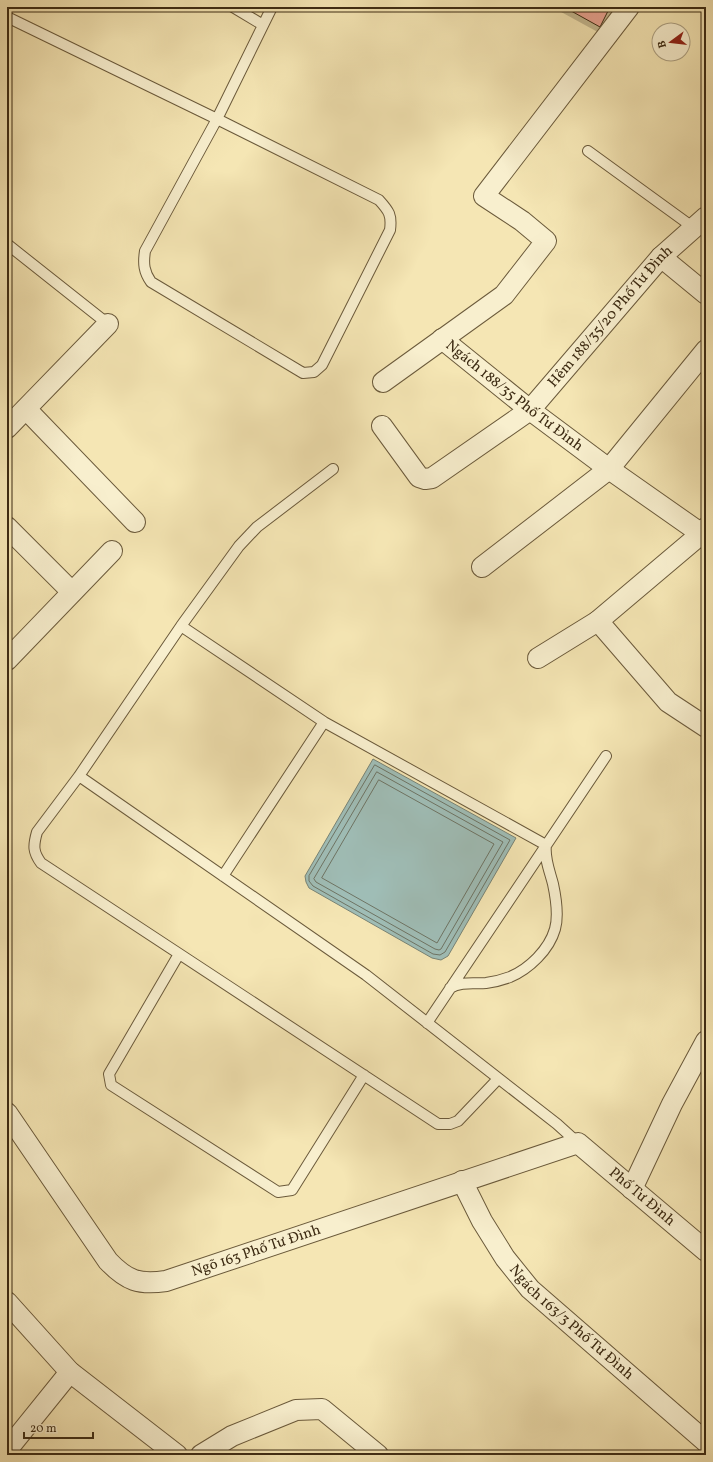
<svg xmlns="http://www.w3.org/2000/svg" width="713" height="1462" viewBox="0 0 713 1462" font-family="Vollkorn,serif">
<style>
.water{fill:#9fbdb6;stroke:#788375}
.shadow{fill:#0003}
.lines{fill:none;stroke-linecap:round;stroke-linejoin:round}
.shore{stroke:#6e7464;stroke-width:1}
.building{fill:#e9a492;stroke:#3d2b13}
.service-casing{stroke:#6b5a3b;stroke-width:12}
.minor-casing{stroke:#6b5a3b;stroke-width:22}
.service{stroke:#f8efce;stroke-width:10}
.minor{stroke:#f8efce;stroke-width:20}
.labels{text-anchor:middle;dominant-baseline:central;stroke-width:3;stroke-linejoin:round;paint-order:stroke}
.street-label{font-size:15px;fill:#3d2b13;stroke:#f8efce}
</style>
<rect width="100%" height="100%" fill="#f5e6b4"/>
<filter id="stains"><feTurbulence type="fractalNoise" baseFrequency=".005" numOctaves="4"/><feColorMatrix values="0 0 0 0 .2 0 0 0 0 .09 0 0 0 0 .02 0 0 0 .5 -.17"/></filter>
<radialGradient id="worn" r=".72"><stop offset=".6" stop-color="#630" stop-opacity="0"/><stop offset="1" stop-color="#630" stop-opacity=".3"/></radialGradient>
<path class="water" d="M373,759L516,838L448,956L441,960L432,958L309,888L306,882L305,876Z"/>
<path class="shadow" d="M552,7H635L616,42Z"/>
<g class="lines">
<path class="shore" d="M375,765L510,840L445,952L440,955L433,954L313,886L309,881V876Z
M377,772L503,842L441,949L439,950L435,949L316,882L314,879Z
M379,780L494,844L437,943L322,878Z"/>
</g>
<path class="building" d="M564,7H610L600,27Z"/>
<g class="lines">
<g class="service-casing">
<path id="service" d="M233,7L263,25
M7,17L217,119L379,200C389,211 392,215 390,230L322,365L314,372L303,373L151,282C144,272 143,264 145,251L217,119L272,7
M588,151L694,228
M7,244L108,324
M333,469L257,527L239,546L181,626L79,776L37,832C33,846 33,852 41,863L438,1124H450L458,1121L498,1079
M181,626L324,722L546,845C544,858 550,872 553,884C556,898 559,915 555,929C549,950 529,969 510,977C502,980 494,982 486,983C474,984 461,981 450,988
M79,776L366,975L557,1124L578,1143
M223,876L324,722
M179,954L109,1074L111,1085L278,1192L292,1190L364,1075
M427,1023L606,756"/>
</g>
<g class="minor-casing">
<g id="minor">
<path d="M661,257L706,294"/>
<path id="s1" d="M442,339L530,410L609,469L706,537"/>
<path d="M383,382L504,295L546,241L522,221L484,196L629,7"/>
<path d="M26,409L135,522"/>
<path id="s2" d="M382,426L419,477L425,479L432,478L530,410L661,257L706,217"/>
<path d="M7,428L108,324"/>
<path d="M7,527L72,592"/>
<path d="M706,528L701,534L598,621L668,702L706,727"/>
<path d="M482,567L609,469L706,350"/>
<path d="M538,658L598,621"/>
<path d="M7,660L112,551"/>
<path id="s3" d="M7,1113L108,1261C127,1281 139,1285 166,1281L578,1143L706,1251"/>
<path id="s4" d="M462,1181L482,1221L505,1258L530,1289L706,1442"/>
<path d="M632,1189L672,1104L706,1041"/>
<path d="M7,1302L70,1372L177,1455"/>
<path d="M7,1450L70,1372"/>
<path d="M201,1455L232,1436L296,1410L322,1409L378,1455"/>
</g>
</g>
<use href="#service" class="service"/>
<use href="#minor" class="minor"/>
</g>
<g class="labels">
<g class="street-label">
<text stroke="none"><textPath href="#s2" startOffset="319">Hẻm 188/35/20 Phố Tư Đình</textPath></text>
<text stroke="none"><textPath href="#s1" startOffset="92">Ngách 188/35 Phố Tư Đình</textPath></text>
<text stroke="none"><textPath href="#s3" startOffset="762">Phố Tư Đình</textPath></text>
<text stroke="none"><textPath href="#s3" startOffset="339">Ngõ 163 Phố Tư Đình</textPath></text>
<text stroke="none"><textPath href="#s4" startOffset="181">Ngách 163/3 Phố Tư Đình</textPath></text>
</g>
</g>
<rect width="713" height="1462" fill="none" stroke="#f5e6b4" stroke-width="24"/>
<rect x="8" y="8" width="697" height="1446" fill="none" stroke="#3d2b13" stroke-width="2"/>
<rect x="12" y="12" width="689" height="1438" fill="none" stroke="#3d2b13"/>
<g transform="translate(671 42) rotate(255)"><circle r="19" fill="#f8efce" stroke="#ada183"/>
<path d="M0-3L7 15L0 10L-7 15Z" fill="#8f2418"/>
<text y="-6" font-size="11" font-weight="bold" text-anchor="middle" fill="#3d2b13">B</text>
</g>
<path d="M24 1432v6h69v-6" fill="none" stroke="#3d2b13" stroke-width="2"/>
<text x="30" y="1432" font-size="12" fill="#3d2b13" stroke="#f8efce" stroke-width="3" paint-order="stroke">20 m</text>
<rect width="100%" height="100%" filter="url(#stains)"/>
<rect width="100%" height="100%" fill="url(#worn)"/>
</svg>
